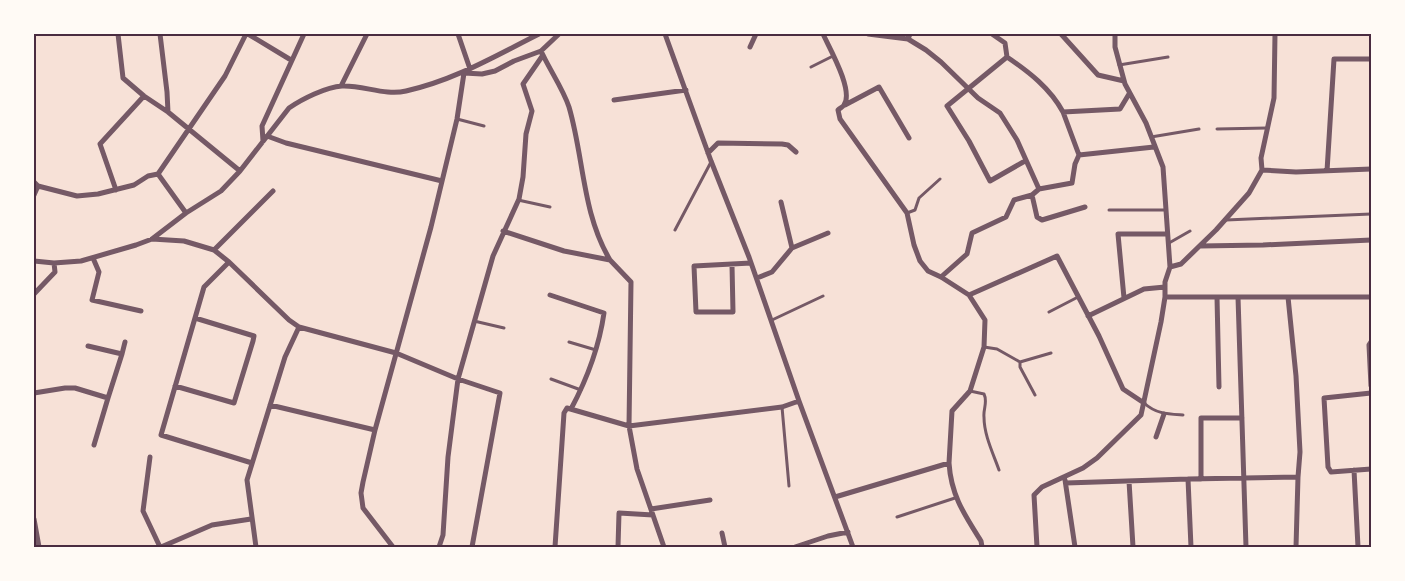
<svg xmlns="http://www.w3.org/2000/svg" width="1405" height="581" viewBox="0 0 1405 581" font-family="'IBM Plex Sans',sans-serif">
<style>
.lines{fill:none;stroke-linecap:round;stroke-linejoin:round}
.service{stroke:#755966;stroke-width:3}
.minor{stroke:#755966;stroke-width:5}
.neatline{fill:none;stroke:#4a2c40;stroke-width:2}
</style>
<rect width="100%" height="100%" fill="#f7e1d7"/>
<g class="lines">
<path class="service" d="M1119,65L1168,57
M811,67L833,56
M457,119L484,126
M1217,129L1267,128
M1151,137L1199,129
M518,200L550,207
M1109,210H1166
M907,213L915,210L919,198L940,179
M1226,220L1371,214
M675,230L711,162
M1169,243L1190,231
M1049,312L1078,297
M772,320L823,296
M474,321L504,328
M569,342L596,350
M984,347L997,349L1020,362L1051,353
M1020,362V367L1035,395
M551,379L581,390
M970,391L984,394C988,402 983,409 984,417C984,435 993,453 999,470
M1144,403C1156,414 1168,414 1183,415
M782,407L789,486
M897,517L955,498"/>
<path class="minor" d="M118,34L123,78L144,96L168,112L240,171
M160,34L167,92L168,112
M248,34L291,60
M458,34L470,69
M665,34L711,161L749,257L799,401L853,547
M823,34C830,49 854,91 844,105C843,107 840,108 838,110L840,119L907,213L914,245L920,261L928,271L941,277L969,295L985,320L984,347L970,391L952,411L949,463
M868,34L908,39L910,34
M992,34L1005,43L1007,57C1029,72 1050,88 1063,112L1120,109L1129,94
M1061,34L1098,75L1124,81
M908,39L926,50L941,62L978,98L1000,113L1017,140L1039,189L1032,195L1037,217L1042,220L1085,207
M750,47L756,34
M1007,57L947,106L969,141L990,181L1025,161
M341,86L367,34
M614,100L686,90
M845,105L879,87L909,138
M267,136L286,143L442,181
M263,141L262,126L304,34
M708,153L718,143L782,144L788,145L796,152
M1079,155L1154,147
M1262,170L1296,172L1371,169
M1327,171L1334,59H1371
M158,174L186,213
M34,182L38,186L77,196L98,194L134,185L148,176L158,174L225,76L246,34
M1039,189L1072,183L1075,164L1079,155L1063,112
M116,190L100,144L144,96
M34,195L38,186
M781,202L792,248
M503,231L564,251L610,260C582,213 584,158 569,107C563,89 551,72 543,55
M152,239L184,241L214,250L229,262L289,320L299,327
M1200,246L1263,245L1371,240
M214,250L273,191
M93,258L99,272L92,300L141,311
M610,260L631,282L629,426L637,469L664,547
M34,261L54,263L81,261L136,245L152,239L186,213L221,191L240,171L289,108C302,99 326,87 342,86C363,85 385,96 406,91C455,80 495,56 539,34
M229,262L204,287L161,435L252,463
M732,265L733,312H696L694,266L751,263
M1170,267L1181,264L1216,230L1249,193L1262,170L1261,158L1274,98L1275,34
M941,277L967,254L972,233L1006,217L1014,200L1032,195
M757,278L772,272L792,248L828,233
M34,294L55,272L54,263
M550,295L604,313C599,348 587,379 571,409
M969,295L1057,256L1099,336L1123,389L1144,403
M1165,297H1371
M1217,297L1219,387
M1238,297L1246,547
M1288,297L1296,376L1300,452L1298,477L1296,547
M1124,298L1118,234H1167
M1088,316L1144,289L1165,287
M1371,342L1369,345L1371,386
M88,346L122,354L108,398
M122,354L125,342
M175,386L234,403L253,341L254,336L195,318
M34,393L65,388H75L108,398L94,445
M1371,393L1324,398L1328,467L1331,472L1371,469
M270,405L375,430
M1156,437L1164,414
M150,457L143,511L160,547
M1354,470L1358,547
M1188,479L1191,547
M1201,479V418H1242
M1065,480L1075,547
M1129,481L1133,547
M1066,483L1188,479L1298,477
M835,497L949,463C951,495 964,514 981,541L982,547
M651,509L710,500
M34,519L39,547
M722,533L725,547
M161,547L212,525L251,519
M256,547L247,480L285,357L299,327L396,353L458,379L500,393L472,547
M393,547L363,508L361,493L363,482L375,430L431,227L457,119L464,73L482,74L495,71L514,61L541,51
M439,547L443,535L448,457L458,379L493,256L519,199L523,177L526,134L532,111L523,84L543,55L541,51L559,34
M555,547L564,413L567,408L629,426L782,407L799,401
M618,547L619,513L653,515
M795,547L828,536L848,532
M1037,547L1034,495L1042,487L1083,468L1097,458L1141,415L1161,322L1165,297V282L1170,267L1163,167L1146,123L1125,84L1115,47V34"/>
</g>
<rect width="1405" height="581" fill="none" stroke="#fffaf5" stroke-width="70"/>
<rect x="35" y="35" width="1335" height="511" class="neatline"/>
</svg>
